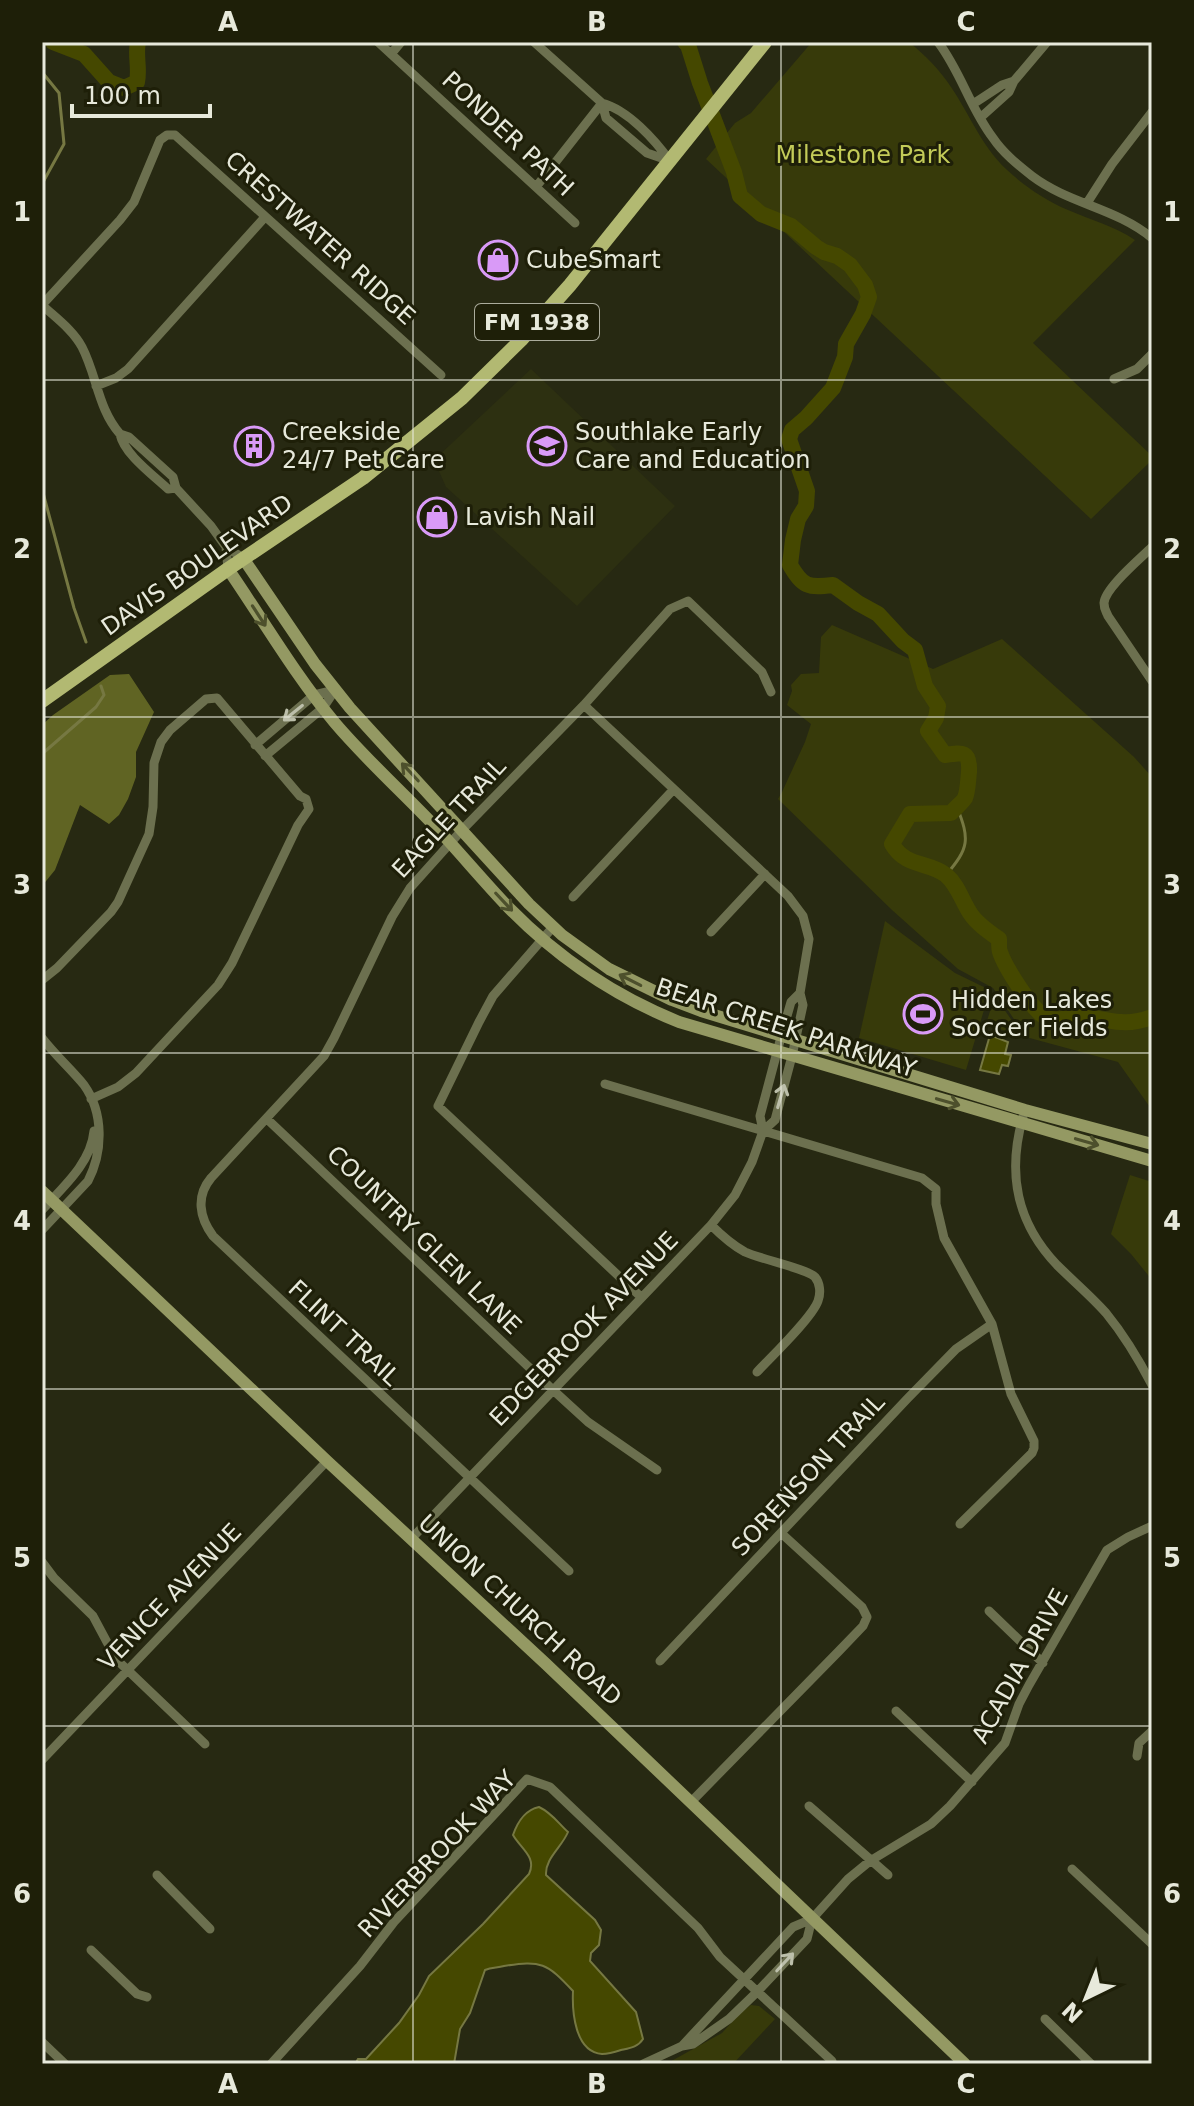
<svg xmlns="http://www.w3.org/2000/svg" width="1194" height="2106" viewBox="0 0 1194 2106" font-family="'DejaVu Sans',sans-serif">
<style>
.built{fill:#2d3011}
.green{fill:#373a0a}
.forest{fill:#606423}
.water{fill:#454800;stroke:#767842;stroke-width:2}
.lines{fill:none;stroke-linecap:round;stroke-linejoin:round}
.stream{stroke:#767842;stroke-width:3}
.river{stroke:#454800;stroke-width:16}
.street{stroke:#6c704f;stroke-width:9}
.secondary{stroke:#949963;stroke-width:12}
.primary{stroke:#b2b972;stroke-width:14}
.oneway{stroke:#4d502c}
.oneway2{stroke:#bcbfaa}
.grid{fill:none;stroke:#e7e9db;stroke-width:2;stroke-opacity:0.55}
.labels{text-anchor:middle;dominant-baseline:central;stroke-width:6;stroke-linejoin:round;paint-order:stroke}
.shield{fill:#1e1f08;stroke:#abac9c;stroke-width:2}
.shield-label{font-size:22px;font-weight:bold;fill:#e7e9db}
.street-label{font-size:24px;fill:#e7e9db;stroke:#1e1f08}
.park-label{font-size:24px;fill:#c3cb58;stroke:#1e1f08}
.poi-label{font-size:24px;fill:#e7e9db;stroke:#1e1f08;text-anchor:start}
.neatline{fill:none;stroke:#e7e9db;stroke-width:3}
.grid-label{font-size:26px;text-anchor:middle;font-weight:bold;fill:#e7e9db}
</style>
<rect width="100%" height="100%" fill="#272912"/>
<path class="built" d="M531,369L675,506L577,606L446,487L434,460Z"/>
<path class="green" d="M812,42H909C925,55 940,70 951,87C970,115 981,145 1006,169C1024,186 1045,200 1068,210C1091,220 1114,226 1135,240L1033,343L1152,456V460L1091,519L706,159L735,123L751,113Z
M832,625L933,669L1002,639L1134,757L1152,777V1110L1118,1062L1026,1037L993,988L958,969L892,910L778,799L782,792L805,742L811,724L787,705L792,691L791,685L801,674L819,673L821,637Z
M885,921L955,973L990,990L966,1070L859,1038Z
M998,1004L1001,1005L1013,1022L1008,1032L986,1024L991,1008Z
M1130,1175L1152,1182V1280L1131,1254L1111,1234Z
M751,2005L759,2006L775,2019L733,2064H666L722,2033L740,2013Z"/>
<path class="forest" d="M129,674L154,712L136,752V777L128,799L119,815L109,824L80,805L55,870L42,886V725L53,715L110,675Z"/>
<path class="water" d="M990,1035L1008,1042L1005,1054L1011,1055L1008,1066L1002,1065L999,1074L980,1070Z
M539,1807C552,1813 558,1823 568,1832C562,1847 545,1858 546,1875L595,1920L601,1930L599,1945L591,1953L590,1961L636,2012L643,2039C638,2047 630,2048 621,2050C615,2052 608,2054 602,2054C575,2052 572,2012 573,1991C547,1963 541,1960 504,1966C497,1968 492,1967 485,1970L470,2013L460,2029L454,2064H355L358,2059H366L399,2023L419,1995L429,1976L483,1924L529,1874C537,1857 521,1849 513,1835C518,1821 525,1810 539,1807Z"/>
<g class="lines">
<path class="stream" d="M42,72L59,93L64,144L42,184
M42,489L74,608L86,642
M42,754L96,707L104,695L101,686
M946,875C969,848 970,840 957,807"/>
<path class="river" d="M53,42L84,54L109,82L124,88L137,82C140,68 135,56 138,42
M685,42L688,45L700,83L734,172L740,196L761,214L791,226L816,247L824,252L837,256L850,265L865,285L869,297L863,314L846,344L845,357L833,388L806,418L792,430L789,439L807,491L806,506L798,519L793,540L790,565C803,587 808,588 833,585L858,603L878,614L903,641L915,650L925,686L938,706L936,718L928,731L945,755C963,752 970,751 969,772C968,780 968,791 965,798C962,803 955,808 951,813L910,814L892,844C906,868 928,861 946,875C958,885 962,901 970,913C976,923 989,932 999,939C999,941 999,950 1000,952C1005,967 1033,1012 1047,1018C1057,1022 1067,1017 1078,1017C1108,1017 1119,1029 1152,1017"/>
<path class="street" d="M378,42L575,223
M534,42L602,103C628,110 655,140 670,161
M938,42C961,72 970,108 993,138C1003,153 1018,165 1032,176C1069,204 1116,208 1152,238
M391,54L401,42
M602,103L606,118L647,153L670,161
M973,104L1002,85L1014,81
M980,118L1009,92L1014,81L1047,42
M536,187L602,103
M1087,203L1112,164L1152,112
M42,305L120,220L134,202L160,140L167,135H175L441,375
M42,305C56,318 73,330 82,347C97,376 98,409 120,434
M1114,379L1137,369L1152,354
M96,386L116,378L128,369L265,217
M120,434L129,437L173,477L176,488L168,489C153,475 124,454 120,434Z
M176,488L211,526L226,547
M1152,547C1140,559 1105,588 1104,603C1104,609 1106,611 1108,616L1152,681
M228,569L226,547L243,558
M255,745L314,695L335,690
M265,756L323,708L335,690
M573,897L673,790
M553,927L493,996L479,1022L438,1106L641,1297
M711,932L765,874
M42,980L57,968L111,912L118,902L149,834L153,807L154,763L161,742L170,730L206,699L217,698L300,796L306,799L309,809L298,825L232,963L218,985L136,1073L118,1087L91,1099
M42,1038C55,1055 71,1069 84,1085C104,1113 103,1152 88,1181L42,1230
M605,1084L922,1178L936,1189V1204L944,1238L992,1324L1011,1394L1034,1441V1448L1032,1453L960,1524
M1023,1117C1007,1173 1016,1222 1057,1265C1073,1281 1091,1296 1106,1313C1124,1335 1139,1360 1152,1385
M267,1119L553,1390L588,1422L657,1470
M763,1131L760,1116L781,1037L791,1002L800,993
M42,1210C63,1187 91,1163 94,1131
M711,1225C721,1235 732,1245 745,1252C760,1259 808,1269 815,1277C820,1283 821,1293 818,1301C812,1318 771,1357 757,1372
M412,1538L711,1225L735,1195L752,1162L763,1131L775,1120L792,1056L803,1005L800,993L809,939L803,916L788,896L584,705
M42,1562L54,1578L93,1616L116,1659L205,1744
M569,1571L213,1236C199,1217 196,1196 211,1178L324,1056L334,1038L392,917L410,888L462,830L584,705L670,609L688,601L762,672L771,692
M989,1611L1043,1663
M660,1661L908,1398L956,1349L992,1324
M896,1711L972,1782
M1137,1756L1139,1743L1152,1731
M42,1760L327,1461
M691,1802L839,1651L863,1626L867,1617L862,1607L781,1533
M809,1806L888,1875
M1072,1869L1152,1944
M157,1875L210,1929
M91,1950L137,1994L147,1997
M1045,2019L1091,2064
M42,2042L65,2064
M682,2046L793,1927L812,1919L848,1879L870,1861L931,1824L950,1806L1005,1743L1019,1704L1029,1685L1107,1550L1128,1537L1152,1526
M271,2064L360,1966L394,1922L527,1779L550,1787L698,1928L720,1957L832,2061L829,2064
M643,2064L682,2046L693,2044L729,2019L757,1992L807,1939L812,1919"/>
<path class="secondary" d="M243,558L315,664L350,708L529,904L562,935L609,969L672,1000L701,1011L1025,1110L1152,1144
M228,569C263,620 295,675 335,723C369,763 409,798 444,836C466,860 487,885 509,908C558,958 614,996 679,1022L1152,1161
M42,1191L327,1461L546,1664L965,2064"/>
<path class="primary" d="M42,701L228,569L363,478L462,398L521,340L570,285L765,42"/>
</g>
<defs><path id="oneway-shaft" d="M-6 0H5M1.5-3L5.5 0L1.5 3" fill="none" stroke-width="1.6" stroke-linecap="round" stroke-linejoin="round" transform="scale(2)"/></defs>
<g class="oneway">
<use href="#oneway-shaft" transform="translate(259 616) rotate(57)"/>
<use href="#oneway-shaft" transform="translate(410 772) rotate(-133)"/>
<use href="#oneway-shaft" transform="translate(504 902) rotate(47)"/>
<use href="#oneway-shaft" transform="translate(630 980) rotate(-153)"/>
<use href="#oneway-shaft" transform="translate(948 1102) rotate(16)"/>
<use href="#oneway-shaft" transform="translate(1087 1142) rotate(16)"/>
</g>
<g class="oneway2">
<use href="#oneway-shaft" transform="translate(293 713) rotate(141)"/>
<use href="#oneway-shaft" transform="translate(781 1096) rotate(-74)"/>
<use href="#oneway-shaft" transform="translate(785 1962) rotate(-47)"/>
</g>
<path class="grid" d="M413,42V2064M781,42V2064M42,380H1152M42,717H1152M42,1053H1152M42,1389H1152M42,1726H1152"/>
<defs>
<g id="shop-ring" transform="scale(2)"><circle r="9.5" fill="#1e1f08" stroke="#d99af7" stroke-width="1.5"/><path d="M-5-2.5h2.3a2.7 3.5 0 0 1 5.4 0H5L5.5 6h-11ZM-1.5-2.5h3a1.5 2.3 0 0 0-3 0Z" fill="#d99af7"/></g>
<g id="building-ring" transform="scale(2)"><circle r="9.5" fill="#1e1f08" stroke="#d99af7" stroke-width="1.5"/><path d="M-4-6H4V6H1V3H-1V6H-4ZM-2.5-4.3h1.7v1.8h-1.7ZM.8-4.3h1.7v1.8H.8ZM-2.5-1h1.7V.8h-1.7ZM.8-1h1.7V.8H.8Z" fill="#d99af7"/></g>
<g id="school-ring" transform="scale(2)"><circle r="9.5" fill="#1e1f08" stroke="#d99af7" stroke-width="1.5"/><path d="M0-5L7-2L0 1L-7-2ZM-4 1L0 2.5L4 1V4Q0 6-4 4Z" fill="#d99af7"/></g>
<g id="stadium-ring" transform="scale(2)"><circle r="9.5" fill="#1e1f08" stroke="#d99af7" stroke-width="1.5"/><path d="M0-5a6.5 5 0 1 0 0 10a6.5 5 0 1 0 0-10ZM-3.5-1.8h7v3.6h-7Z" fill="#d99af7"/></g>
</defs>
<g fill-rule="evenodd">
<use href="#shop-ring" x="498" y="260"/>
<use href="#building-ring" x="254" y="446"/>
<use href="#school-ring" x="547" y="446"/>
<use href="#shop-ring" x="437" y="517"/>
<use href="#stadium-ring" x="923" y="1014"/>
</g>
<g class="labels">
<rect class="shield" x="475" y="304" width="124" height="36" rx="6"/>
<g class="shield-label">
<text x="537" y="322">FM 1938</text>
</g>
<g class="street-label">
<text transform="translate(508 134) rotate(43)">PONDER PATH</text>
<text transform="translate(320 238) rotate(42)">CRESTWATER RIDGE</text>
<text transform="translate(197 565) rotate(-35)">DAVIS BOULEVARD</text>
<text transform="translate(449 818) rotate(-47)">EAGLE TRAIL</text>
<text transform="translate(786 1028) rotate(18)">BEAR CREEK PARKWAY</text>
<text transform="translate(424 1240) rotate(44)">COUNTRY GLEN LANE</text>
<text transform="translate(584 1329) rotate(-46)">EDGEBROOK AVENUE</text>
<text transform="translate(344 1333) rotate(43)">FLINT TRAIL</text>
<text transform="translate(808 1475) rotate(-47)">SORENSON TRAIL</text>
<text transform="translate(170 1597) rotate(-46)">VENICE AVENUE</text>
<text transform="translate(520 1610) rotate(43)">UNION CHURCH ROAD</text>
<text transform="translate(1020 1666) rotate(-61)">ACADIA DRIVE</text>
<text transform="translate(437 1854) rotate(-47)">RIVERBROOK WAY</text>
</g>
<g class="park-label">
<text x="863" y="155">Milestone Park</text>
</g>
<g class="poi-label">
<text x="526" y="260">CubeSmart</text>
<text x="282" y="432">Creekside<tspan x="282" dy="28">24/7 Pet Care</tspan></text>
<text x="575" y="432">Southlake Early<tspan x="575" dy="28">Care and Education</tspan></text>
<text x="465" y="517">Lavish Nail</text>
<text x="951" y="1000">Hidden Lakes<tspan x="951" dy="28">Soccer Fields</tspan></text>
</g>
</g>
<rect width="1194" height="2106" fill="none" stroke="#1e1f08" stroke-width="88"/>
<g transform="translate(1086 1998) rotate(223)" stroke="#1e1f08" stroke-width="6" paint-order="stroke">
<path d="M0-6L14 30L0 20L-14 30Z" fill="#e7e9db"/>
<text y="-12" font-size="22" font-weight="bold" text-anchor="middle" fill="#e7e9db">N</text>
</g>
<path d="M72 104v12h138v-12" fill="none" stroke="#e7e9db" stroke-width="4"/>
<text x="84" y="104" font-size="24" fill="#e7e9db" stroke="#1e1f08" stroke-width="6" paint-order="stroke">100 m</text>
<rect x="44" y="44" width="1106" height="2018" class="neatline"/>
<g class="grid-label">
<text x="228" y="31">A</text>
<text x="597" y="31">B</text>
<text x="966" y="31">C</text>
<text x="22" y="221">1</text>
<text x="1172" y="221">1</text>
<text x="22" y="558">2</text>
<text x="1172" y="558">2</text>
<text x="22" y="894">3</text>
<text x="1172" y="894">3</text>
<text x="22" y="1230">4</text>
<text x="1172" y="1230">4</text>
<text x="22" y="1567">5</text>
<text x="1172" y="1567">5</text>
<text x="22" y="1903">6</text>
<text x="1172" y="1903">6</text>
<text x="228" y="2093">A</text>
<text x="597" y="2093">B</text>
<text x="966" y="2093">C</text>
</g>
</svg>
